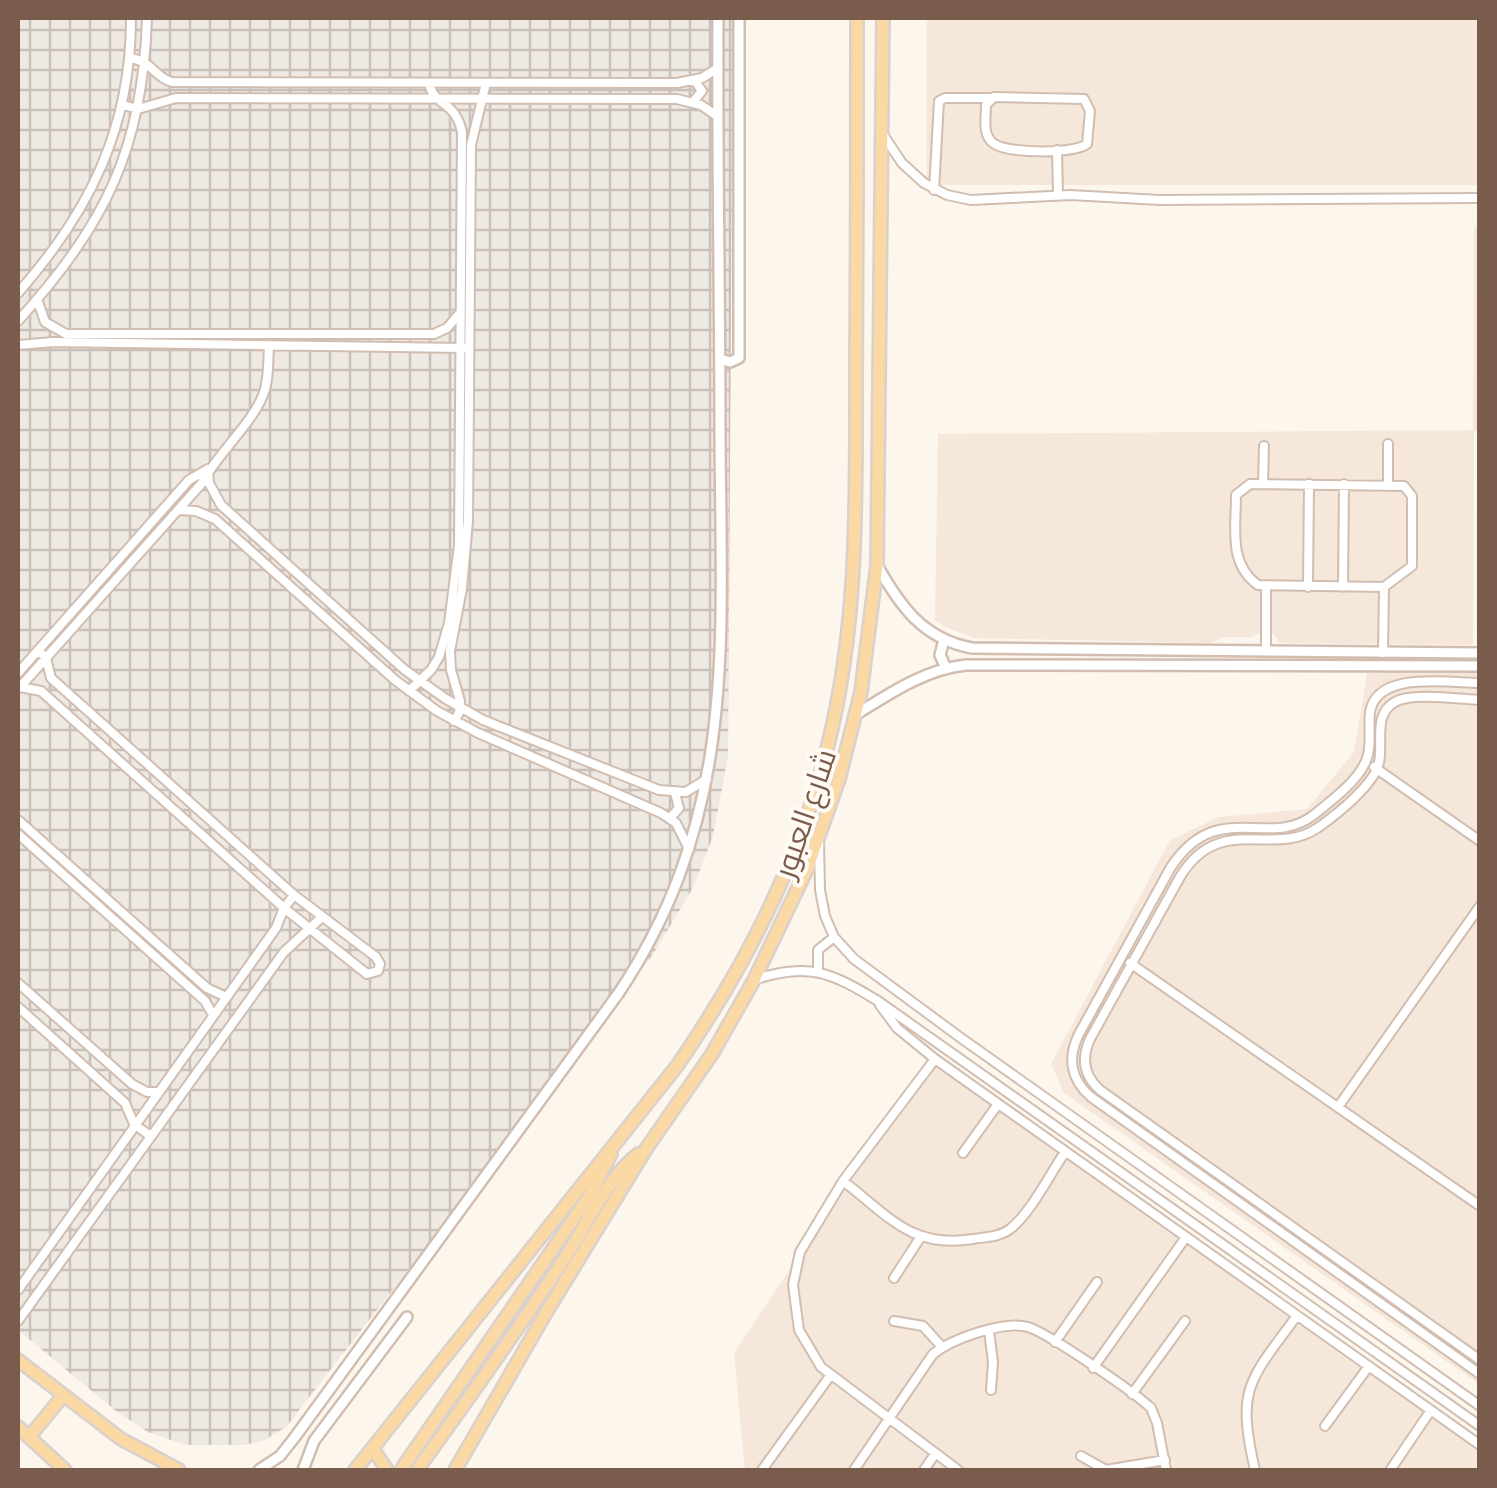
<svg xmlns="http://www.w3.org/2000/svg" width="1497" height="1488" viewBox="0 0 1497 1488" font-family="'PT Sans Narrow',Cairo,sans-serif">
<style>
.residential{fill:#f5e8da}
.industrial{fill:url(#industrial-grid)}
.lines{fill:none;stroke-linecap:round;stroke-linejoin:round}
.minor-casing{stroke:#d1beb0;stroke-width:12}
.tertiary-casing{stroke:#d1beb0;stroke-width:14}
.primary-casing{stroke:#dad1cd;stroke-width:16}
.minor{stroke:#fff;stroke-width:8}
.tertiary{stroke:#fff;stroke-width:9}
.primary{stroke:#fbd9a5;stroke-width:11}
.labels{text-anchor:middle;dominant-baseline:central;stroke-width:8;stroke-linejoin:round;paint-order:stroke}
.street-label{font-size:30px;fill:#7a5c4d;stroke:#fffaf3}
</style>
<defs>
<pattern id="industrial-grid" width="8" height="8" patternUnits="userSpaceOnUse" patternTransform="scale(2.5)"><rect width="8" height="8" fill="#efe9e4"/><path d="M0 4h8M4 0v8" fill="none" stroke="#c7c0bb"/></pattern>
</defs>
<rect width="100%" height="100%" fill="#fdf6ec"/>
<path class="residential" d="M927,18H1479V185H927Z
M1474,227H1479L1480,431H1474L1473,645L1280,643L1273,633H1258L1253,637H1224L1211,643L974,638L943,626L935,620L938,434L1473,430Z
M1368,669L1479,670V1384L1064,1093L1051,1064L1170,840L1219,817L1307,809L1354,752Z
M935,1054L1479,1440V1470H745L734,1353Z"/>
<path class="industrial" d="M18,18H733L728,756L713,836L694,886L652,956L286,1427L263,1441L244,1445H185L148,1432L116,1411L18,1330Z"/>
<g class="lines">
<g class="minor-casing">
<path id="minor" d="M131,58C153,62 154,77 172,82L677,83L702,78L718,68
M994,97L1084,99L1090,111L1087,144C1075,154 1006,154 993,143C982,134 986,118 986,105Z
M693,102L702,91L695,81
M123,105L138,109L176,98L677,99L701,105L717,116
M882,133L902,163L924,183L947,195L971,200L1070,195L1160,200L1480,198
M1057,150L1058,195
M934,190L939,101L945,98H991
M18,293C90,211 131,128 131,18
M37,299L45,322L66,334H434L447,328L459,314
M18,321C105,225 143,149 147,18
M18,345L53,342L463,348
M208,469L209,483L221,505L405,670L446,699L483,720L659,790L686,792L707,779
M1250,484L1404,486L1412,496V566L1384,587L1258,585C1228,564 1236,527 1236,495Z
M1263,484L1264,446
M1388,484V444
M179,510L196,511L215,519L395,680L437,711L478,733L661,813L676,823L689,849
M1308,587L1309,484
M1343,587L1344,484
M1266,651V587
M1383,653L1384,587
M18,673L189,480L208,469
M1480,683C1449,683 1377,670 1370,712C1368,729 1373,749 1364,765C1355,783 1331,801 1315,814C1269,851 1218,796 1171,867L1079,1034C1067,1058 1071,1080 1091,1097L1480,1374
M21,686L202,483C218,453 251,425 263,395C269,380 268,362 269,346
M20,687L41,691L284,908L367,974L378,971L380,964L376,957L294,895L51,678L46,658L38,650
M409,691L431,670L439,657L449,623L459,545L462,132C455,100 435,107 429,84
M1480,700C1459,699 1411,692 1395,702C1369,716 1388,752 1375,773C1363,793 1337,814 1319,827C1274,859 1220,811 1180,877L1090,1039C1081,1059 1084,1076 1100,1090L1480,1360
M454,721L459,713L460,701L451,670L450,651L462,589L468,521L471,145L486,83
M1374,767L1480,841
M670,818L679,808L675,793
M18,820L207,988L226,997
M18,834L205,1001L213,1015
M819,842L820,890L825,916L834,937L854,959L961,1038L1480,1406
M1130,963L1480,1206
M818,971V950L834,937
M754,980C808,961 832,973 878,1001L1480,1426
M18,983L132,1084L147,1092H158
M880,1005L897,1028L935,1059L1480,1445
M18,1007L125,1103L134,1124L149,1135
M935,1059L843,1181L800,1252L793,1285L799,1330L821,1367L958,1470
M1338,1107L1480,906
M963,1153L998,1104
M843,1181C889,1216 911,1249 973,1239C985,1237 1000,1237 1010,1229C1030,1214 1050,1174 1065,1152
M894,1278L920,1238
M18,1290L276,928L284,908L294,895
M18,1321L284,952L321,918
M894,1321L923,1326L942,1347
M989,1331L993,1362L991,1390
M1055,1342L1097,1282
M1093,1368L1186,1237
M1132,1394L1185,1321
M1325,1426L1369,1366
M1081,1456L1106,1470L1165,1460
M1391,1469L1431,1410
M762,1470L830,1376
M854,1470L933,1354C952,1339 1004,1320 1028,1327C1048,1333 1134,1392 1151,1408L1157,1423L1166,1470
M924,1470L935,1454
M1255,1470C1236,1388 1249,1381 1296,1317"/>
</g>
<g class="tertiary-casing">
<path id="tertiary" d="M720,359L730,362L739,358V18
M877,565C900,606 923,639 972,648L1480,653
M944,640L940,655L946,668
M855,715C889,694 925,669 966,665L1480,666
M259,1470L280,1456L295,1437L618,994C738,815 721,642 720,436C720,297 717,157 718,18
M303,1470L314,1441L407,1317"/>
</g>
<g class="primary-casing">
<path id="primary" d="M18,1360L121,1439L179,1470
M18,1427L65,1470
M29,1437L63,1396
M373,1449L387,1470
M355,1470L677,1066C745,967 799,863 828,745C858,625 856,505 856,382C857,261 857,139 857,18
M401,1470L590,1195L611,1154
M417,1470C467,1401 516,1332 563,1261C587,1225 605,1180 638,1154
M455,1470L547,1311L646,1149L712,1054L754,980L808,867L839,779L861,692L877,565L883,18"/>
</g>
<use href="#minor" class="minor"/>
<use href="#tertiary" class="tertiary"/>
<use href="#primary" class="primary"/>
</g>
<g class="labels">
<g class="street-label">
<text transform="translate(804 813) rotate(-71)">شارع العبور</text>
</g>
</g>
<rect width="1497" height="1488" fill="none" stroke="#7a5c4d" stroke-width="40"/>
</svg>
